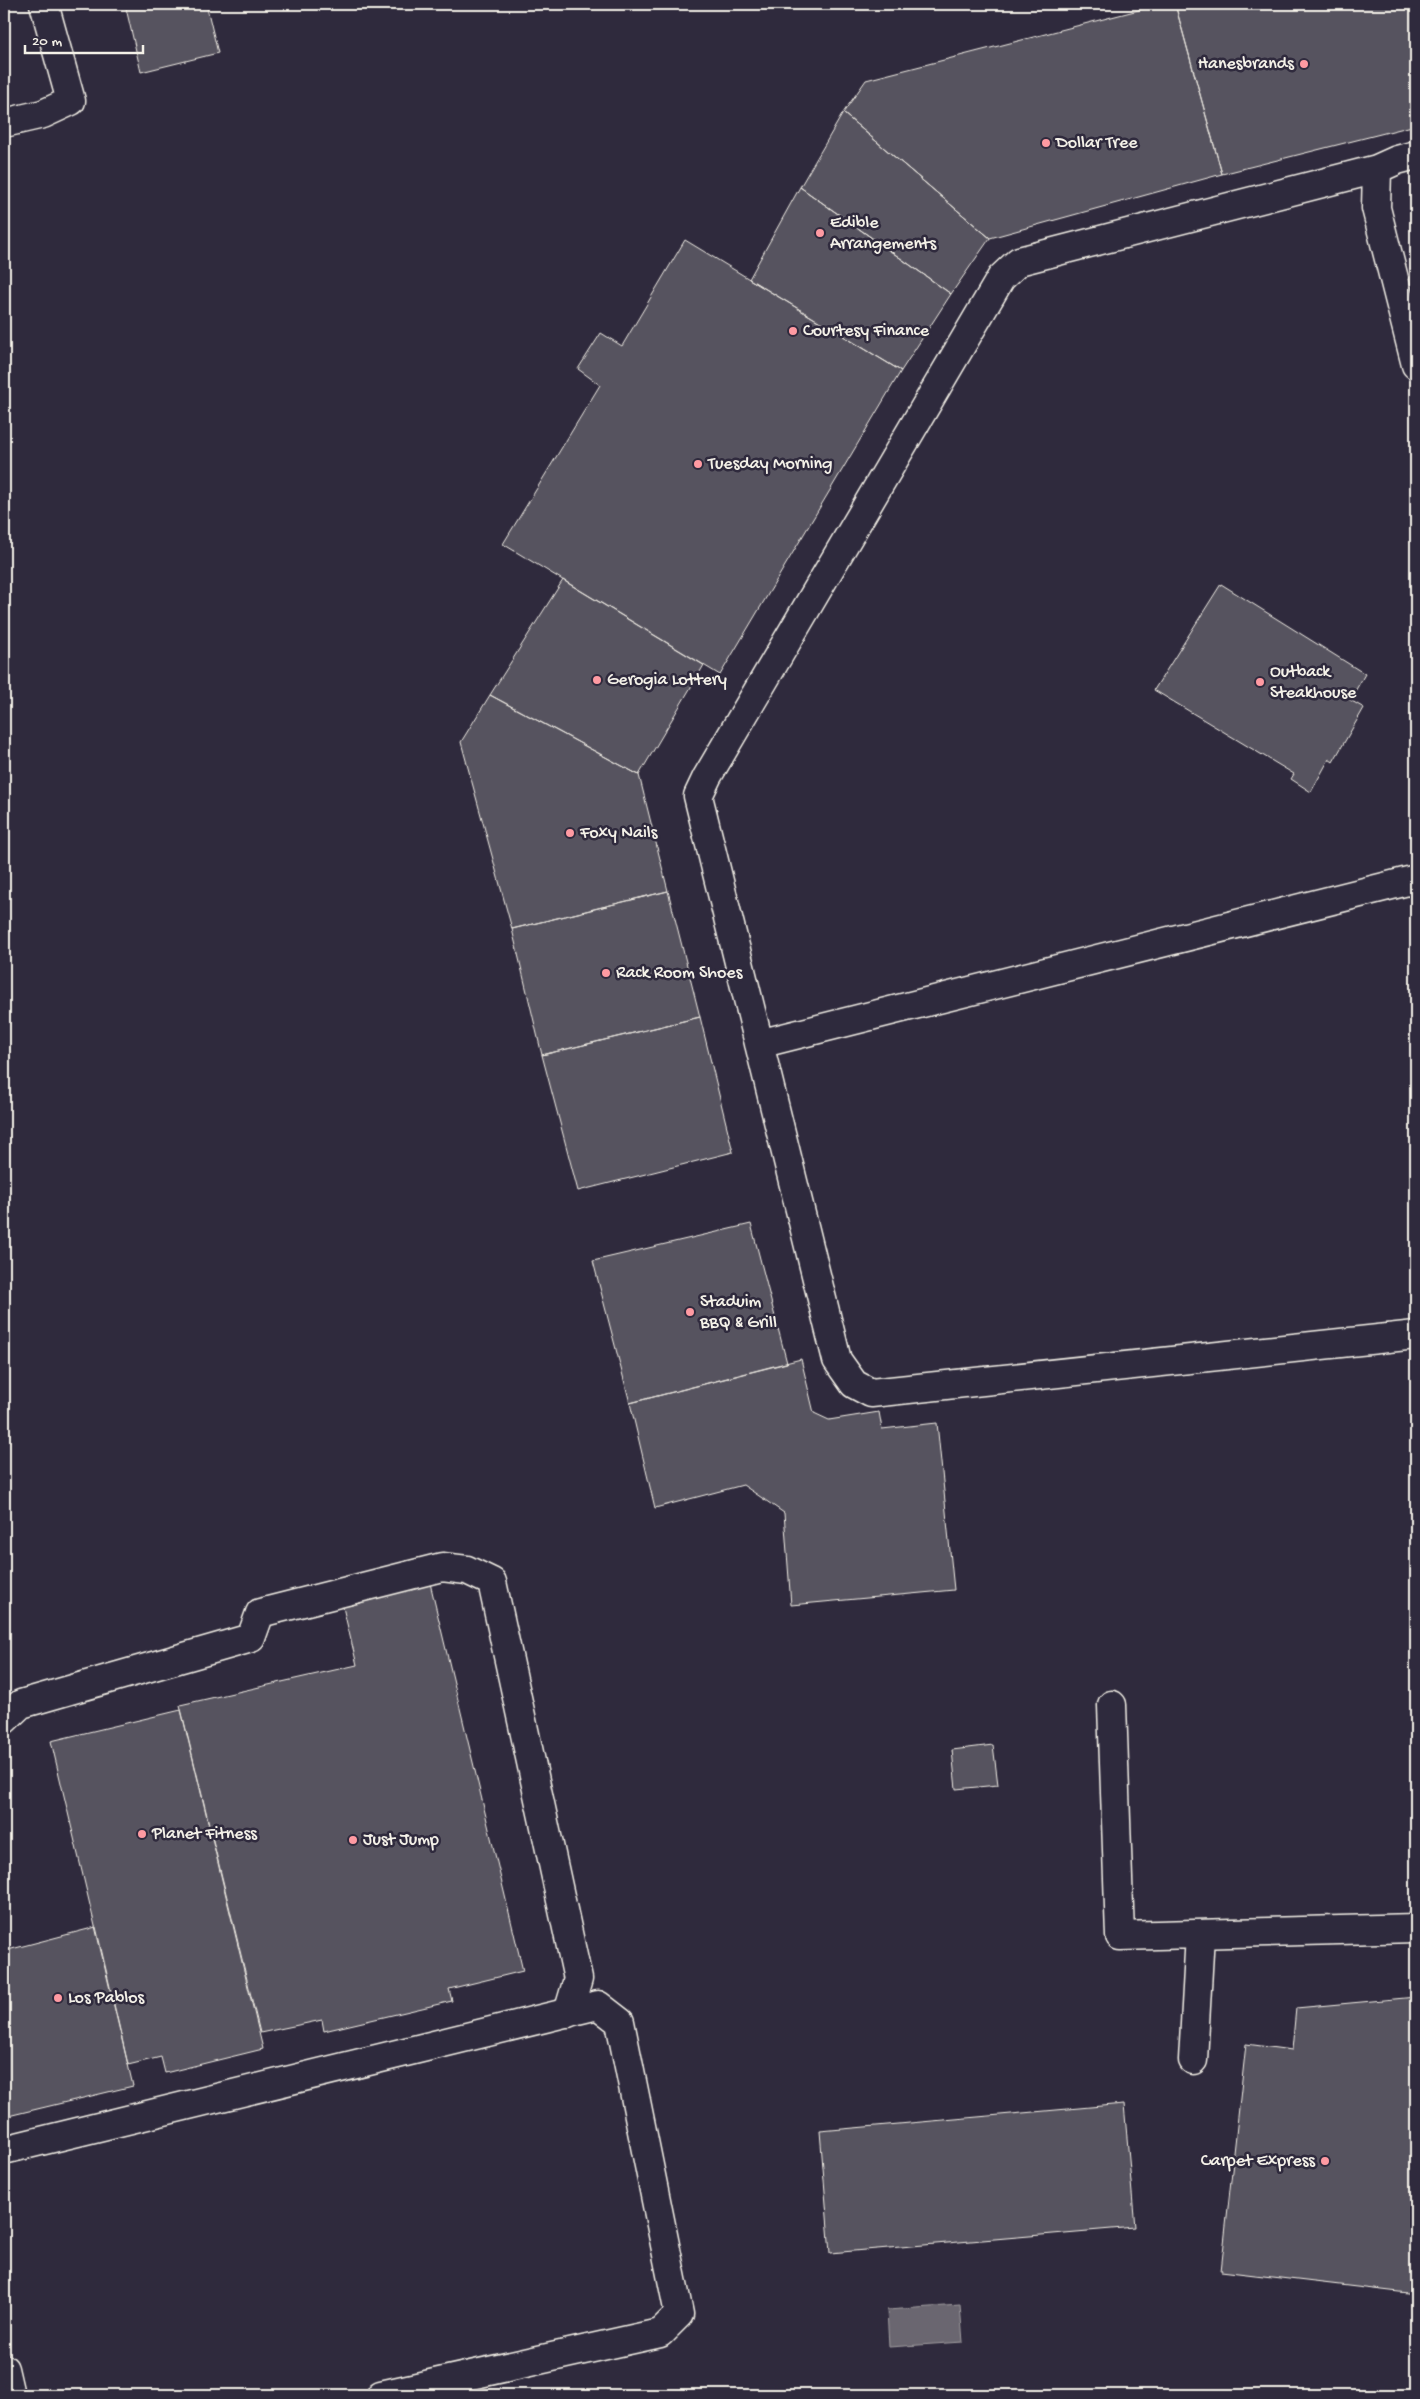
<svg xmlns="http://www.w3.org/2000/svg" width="1420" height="2399" viewBox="0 0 1420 2399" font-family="'Gochi Hand',sans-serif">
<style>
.water{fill:#6a6670;stroke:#a19ea0}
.building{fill:#56525f;stroke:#f4f1e8}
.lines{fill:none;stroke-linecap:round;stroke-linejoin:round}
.minor-casing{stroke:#f4f1e8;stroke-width:31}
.minor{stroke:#2f2a3d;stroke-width:28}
.poi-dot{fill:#ff9aa2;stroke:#2f2a3d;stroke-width:2}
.labels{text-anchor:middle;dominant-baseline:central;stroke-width:5;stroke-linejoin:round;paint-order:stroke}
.poi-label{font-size:18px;fill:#f4f1e8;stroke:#2f2a3d;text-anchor:start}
</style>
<rect width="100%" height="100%" fill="#2f2a3d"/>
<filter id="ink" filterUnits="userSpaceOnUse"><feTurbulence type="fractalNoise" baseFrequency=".02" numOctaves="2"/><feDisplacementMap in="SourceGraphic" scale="10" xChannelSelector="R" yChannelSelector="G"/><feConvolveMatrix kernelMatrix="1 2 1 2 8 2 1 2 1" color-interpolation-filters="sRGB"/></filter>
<g filter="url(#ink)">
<path class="water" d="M960,2305L963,2342L889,2347L887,2310Z"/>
<path class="building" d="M125,4H206L218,53L141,72Z
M1162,4H1175L1222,174L990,238L843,113L866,80Z
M1175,4H1416V125L1222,174Z
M843,113L990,238L951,294L800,187Z
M800,187L951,294L901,371L749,279Z
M685,240L901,371L720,675L503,544L600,385L578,369L601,333L622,346Z
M563,580L704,665L639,775L490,695Z
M1221,584L1365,674L1350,700L1364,708L1333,762L1329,759L1311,792L1291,779L1294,774L1154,690Z
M490,695L639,775L668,891L512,929L461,742Z
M668,891L700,1017L542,1055L512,929Z
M700,1017L733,1152L578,1191L542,1055Z
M751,1224L787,1363L630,1403L593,1261Z
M801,1359L814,1413L829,1420L879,1412L882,1429L937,1423L954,1590L791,1605L784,1513L743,1485L655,1508L630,1403Z
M430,1583L523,1971L449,1989L452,2001L324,2031L322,2020L260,2033L180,1705L357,1665L342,1603Z
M181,1710L263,2049L165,2073L161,2057L128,2065L51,1741Z
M993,1745L998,1785L956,1789L952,1750Z
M96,1927L133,2086L4,2117V1951Z
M1416,1997V2294L1221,2271L1246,2044L1292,2050L1296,2008Z
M1124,2104L1135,2227L830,2253L820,2131Z
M1027,2389V2395H952Z"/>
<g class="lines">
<g class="minor-casing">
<path id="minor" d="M4,123L43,114L71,101L44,4
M1377,169L1397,160L1416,155
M1416,365L1376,208L1377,169L1019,261L1001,278L707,777L698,796L837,1360L854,1384L871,1393L1416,1335
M759,1044L1416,879
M1112,1705L1120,1936L1416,1928
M4,1720L21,1704L251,1638L260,1613L442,1567L467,1570L492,1582L578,1979L568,2013
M1193,2060L1200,1934
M4,2150L598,2005L620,2022L679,2314L660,2333L381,2395
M4,2369L10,2395"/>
</g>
<use href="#minor" class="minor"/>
</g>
</g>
<g class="poi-dot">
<circle cx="1304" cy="64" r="5"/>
<circle cx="1046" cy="143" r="5"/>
<circle cx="820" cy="233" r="5"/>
<circle cx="793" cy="331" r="5"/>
<circle cx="698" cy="464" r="5"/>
<circle cx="597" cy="680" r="5"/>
<circle cx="1260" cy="682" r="5"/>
<circle cx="570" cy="833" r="5"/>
<circle cx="606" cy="973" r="5"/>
<circle cx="690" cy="1312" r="5"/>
<circle cx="142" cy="1834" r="5"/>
<circle cx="353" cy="1840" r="5"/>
<circle cx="58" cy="1998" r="5"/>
<circle cx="1325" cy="2161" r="5"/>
</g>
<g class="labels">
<g class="poi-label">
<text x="1294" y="64" text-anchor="end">Hanesbrands</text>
<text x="1056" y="143">Dollar Tree</text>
<text x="830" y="223">Edible<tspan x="830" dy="21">Arrangements</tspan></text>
<text x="803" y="331">Courtesy Finance</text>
<text x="708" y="464">Tuesday Morning</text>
<text x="1270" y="672">Outback<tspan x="1270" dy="21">Steakhouse</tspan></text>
<text x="607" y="680">Gerogia Lottery</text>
<text x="580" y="833">Foxy Nails</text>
<text x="616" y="973">Rack Room Shoes</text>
<text x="700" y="1302">Staduim<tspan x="700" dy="21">BBQ &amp; Grill</tspan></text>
<text x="152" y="1834">Planet Fitness</text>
<text x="363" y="1840">Just Jump</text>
<text x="68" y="1998">Los Pablos</text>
<text x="1315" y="2161" text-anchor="end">Carpet Express</text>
</g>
</g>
<rect width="1420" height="2399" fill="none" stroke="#2f2a3d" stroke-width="20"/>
<rect x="10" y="10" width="1400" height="2379" fill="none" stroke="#f4f1e8" stroke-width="2" filter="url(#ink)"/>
<path d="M25 45v8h118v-8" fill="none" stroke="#f4f1e8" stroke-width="2.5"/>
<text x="32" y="45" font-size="15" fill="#f4f1e8" stroke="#2f2a3d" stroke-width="4" paint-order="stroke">20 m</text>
</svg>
